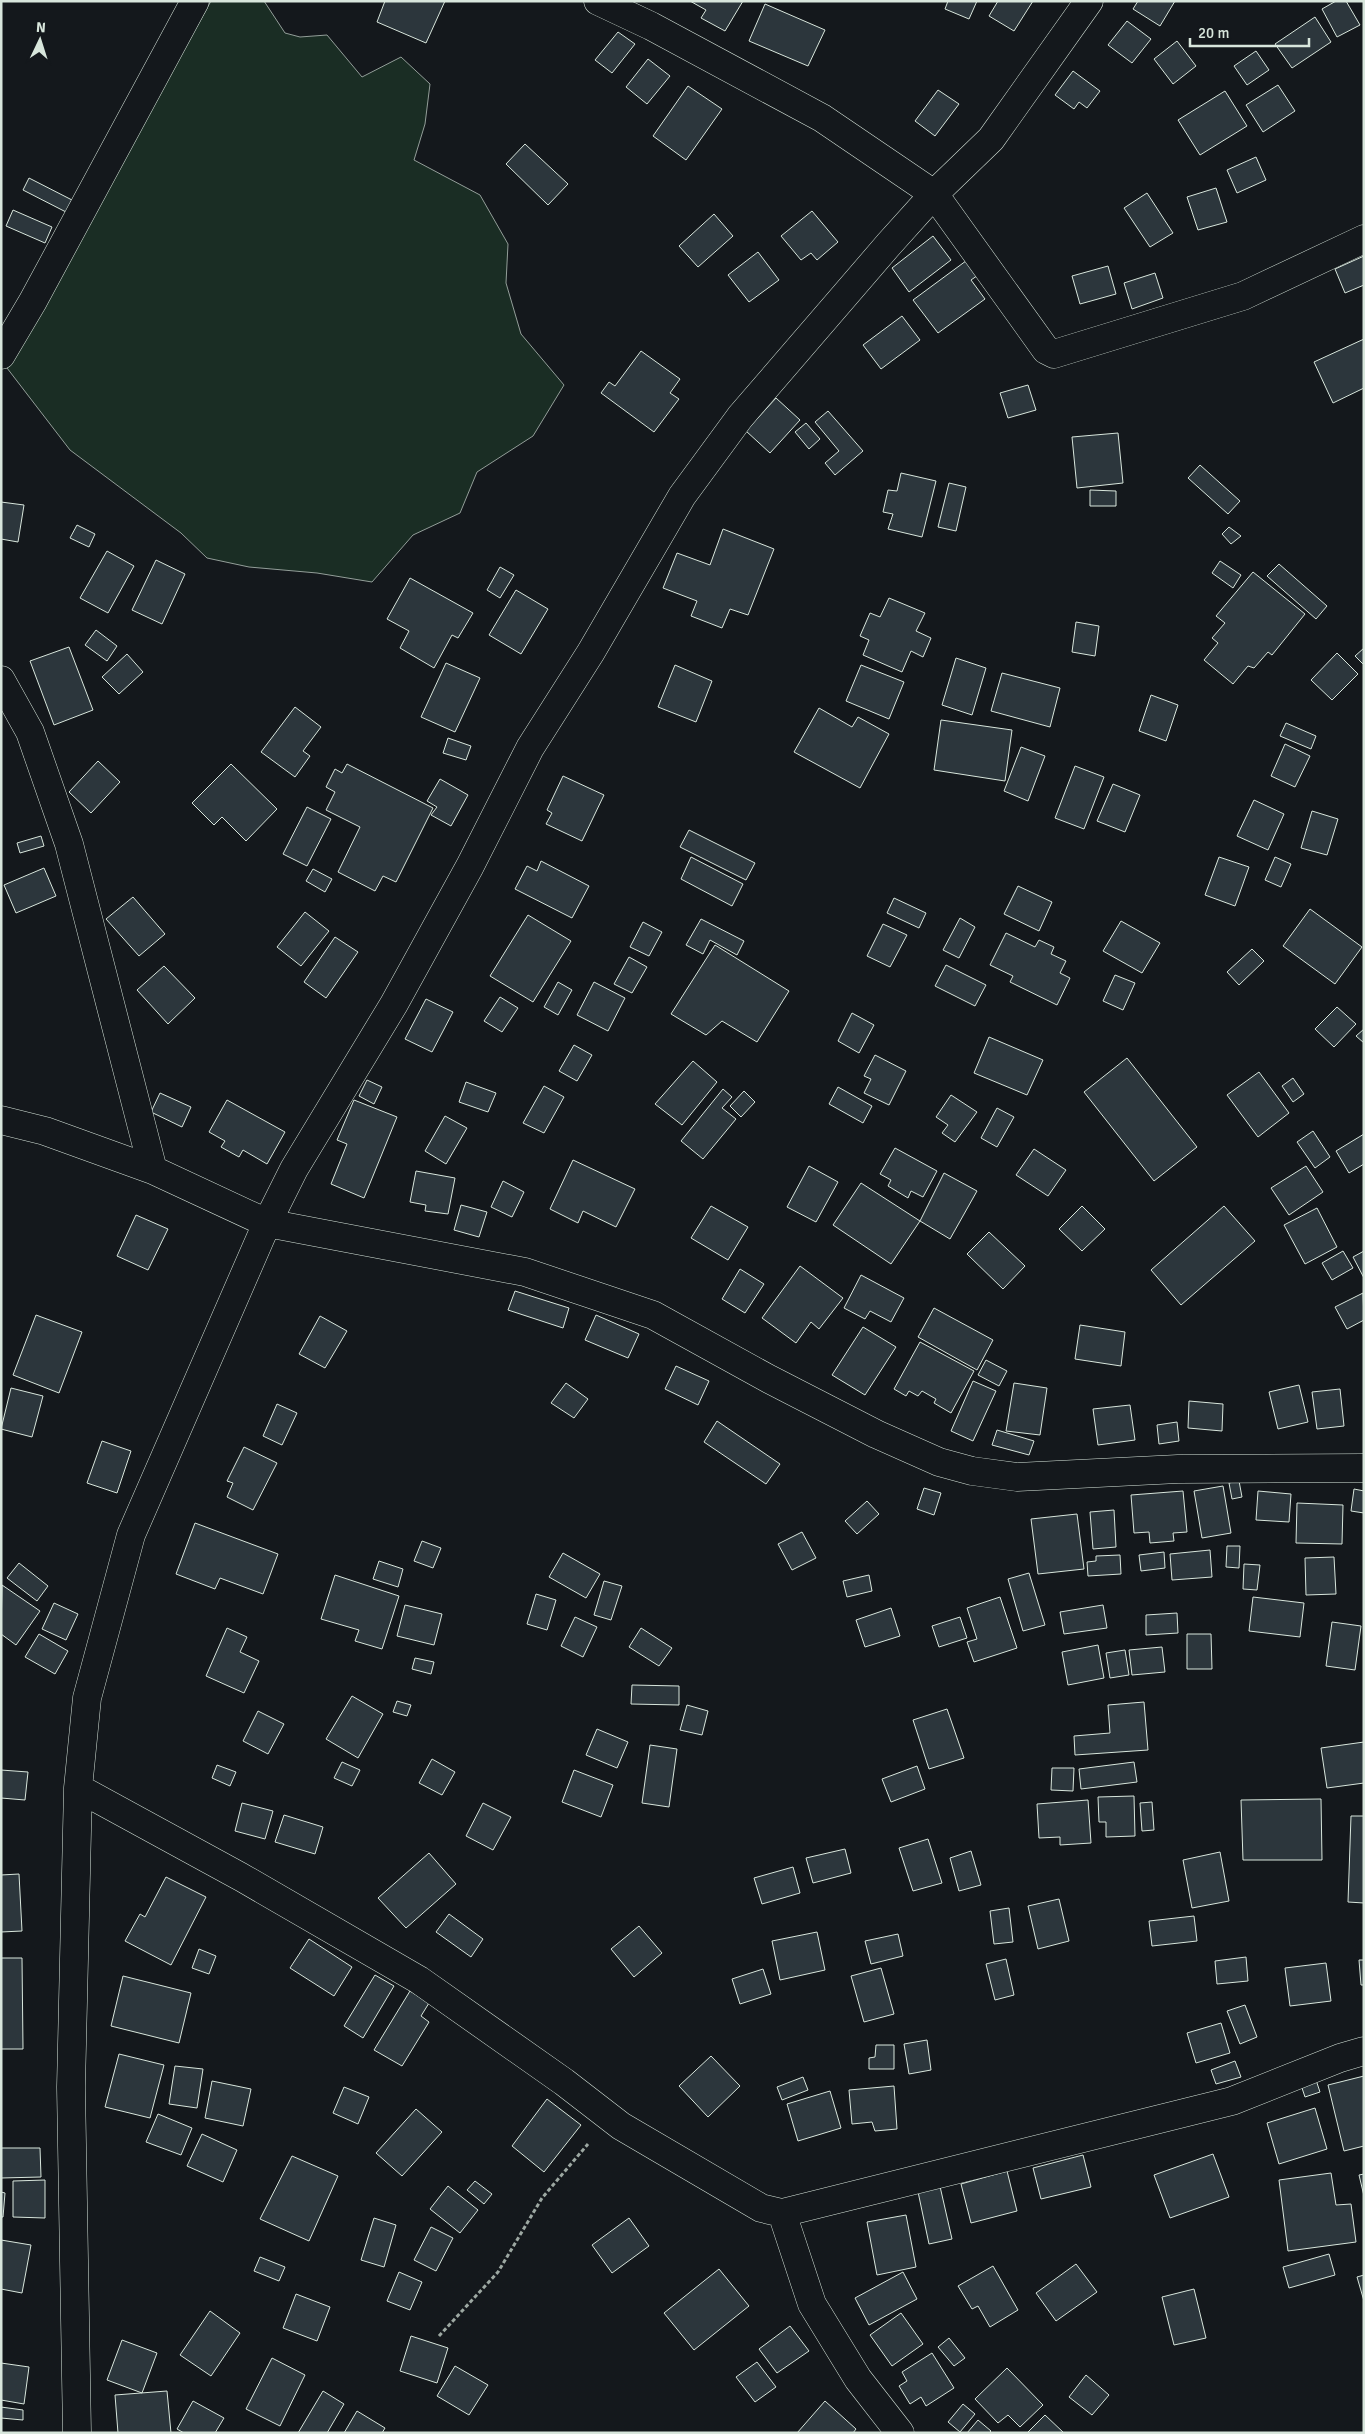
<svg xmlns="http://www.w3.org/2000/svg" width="1365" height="2434" viewBox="0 0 1365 2434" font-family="Signika,sans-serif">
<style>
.green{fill:#1a2d24;stroke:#939e99}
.building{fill:#2c363c;stroke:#d8e6dc}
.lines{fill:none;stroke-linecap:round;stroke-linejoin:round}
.minor-casing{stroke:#d8e6dc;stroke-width:29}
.path{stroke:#9da8a2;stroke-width:3;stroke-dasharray:4 2.5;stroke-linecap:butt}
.minor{stroke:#14181c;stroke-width:28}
</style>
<rect width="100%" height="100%" fill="#14181c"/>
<path class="green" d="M211,1H264L285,33L300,37L327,35L362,77L401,57L430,84L425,124L414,160L480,195L508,244L506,283L521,334L564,385L533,436L477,472L460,513L413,535L372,582L317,573L249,567L207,558L181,533L70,450L7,368Z"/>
<path class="building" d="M385,1H445L426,43L377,22Z
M690,1H743L725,31L701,18L706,10Z
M948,1H977L969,19L945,9Z
M998,1H1033L1014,31L989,16Z
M1138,1H1175L1160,26L1133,9Z
M1336,1H1346L1360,25L1337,37L1322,9Z
M765,4L825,30L808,66L749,41Z
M1315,17L1331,42L1292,68L1275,44Z
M1127,21L1151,39L1132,63L1108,45Z
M618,32L635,44L612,73L595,60Z
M1177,41L1196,66L1173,84L1154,59Z
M1256,51L1269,70L1247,85L1234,66Z
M648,59L670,76L647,104L626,87Z
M1073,71L1100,91L1087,108L1079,102L1074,109L1055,95Z
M1278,85L1295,111L1263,132L1246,105Z
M688,86L722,109L686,160L653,136Z
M938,90L959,104L935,136L915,121Z
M1225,91L1247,126L1200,155L1178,120Z
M525,144L568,184L548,205L506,164Z
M1256,157L1266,180L1237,193L1227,170Z
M29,178L72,200L66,212L23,190Z
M1216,188L1227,222L1198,230L1187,197Z
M1147,193L1173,233L1150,247L1124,208Z
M13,210L52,227L45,243L6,226Z
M812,211L838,242L817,260L811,253L801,260L781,236Z
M714,214L733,236L698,267L679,246Z
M933,236L951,260L909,292L892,268Z
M758,252L779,280L749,302L728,275Z
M974,255L984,271L971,280L985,299L938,333L913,300Z
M1364,256V285L1345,293L1335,269Z
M1108,266L1116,294L1080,304L1072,276Z
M1155,273L1163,298L1132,309L1124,283Z
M902,316L920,340L881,369L863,345Z
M1364,339V388L1333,403L1314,362Z
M641,351L680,379L670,393L679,399L654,432L601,393L609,382L615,386Z
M1028,385L1036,410L1008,418L1000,393Z
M776,398L800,420L770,453L746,431Z
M828,411L863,451L835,475L825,463L839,451L815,422Z
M806,423L820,439L809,449L795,432Z
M1118,433L1123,483L1077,488L1072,437Z
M1200,465L1240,501L1228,514L1188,478Z
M901,473L936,481L922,537L888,529L893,514L883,512L888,490L897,491Z
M949,483L966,487L956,531L938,527Z
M1090,490L1116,491V506H1090Z
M1,502L24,505L18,542L1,539Z
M77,525L95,534L89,547L70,538Z
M1229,527L1241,536L1231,544L1222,534Z
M723,529L774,549L748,615L730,609L722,628L691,616L697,601L663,588L677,553L710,565Z
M107,551L134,566L108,613L80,598Z
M156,560L185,574L162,624L132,610Z
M1220,561L1241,575L1233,588L1212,573Z
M1279,564L1327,606L1316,619L1267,576Z
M500,567L514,575L500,598L487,590Z
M1253,572L1305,614L1272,655L1268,652L1254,668L1248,666L1233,684L1204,660L1218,643L1212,638L1225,623L1216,616Z
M410,578L473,613L458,638L452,635L434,668L400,648L409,631L387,619Z
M516,590L548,609L521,654L489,635Z
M889,598L925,613L916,631L931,638L923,657L911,651L902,672L863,655L869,640L860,636L870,613L880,617Z
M1076,622L1099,626L1095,656L1072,652Z
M96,630L117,646L107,661L85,645Z
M69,647L93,710L54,725L30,661Z
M1364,648V665L1355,656Z
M1337,653L1358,674L1332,700L1311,680Z
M127,654L143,672L119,694L102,677Z
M956,658L986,668L972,715L942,705Z
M446,663L480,678L455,732L421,717Z
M675,665L712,681L696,722L658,707Z
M861,665L904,682L889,719L846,701Z
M1002,673L1060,688L1050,727L991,711Z
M1151,695L1178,705L1166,741L1139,731Z
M295,707L321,727L303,751L310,756L295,777L261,752Z
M819,708L852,727L858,717L889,734L860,788L794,752Z
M941,720L1012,730L1005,781L934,770Z
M1286,723L1316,736L1311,749L1280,736Z
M448,738L471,746L466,760L443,753Z
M1285,744L1310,756L1295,787L1271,776Z
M1021,747L1045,756L1028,801L1004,791Z
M98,761L120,782L91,813L69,792Z
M231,764L277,809L246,841L222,817L214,825L192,803Z
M347,764L433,808L396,882L383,876L375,891L338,872L360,827L326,810L335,792L326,787L335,769L342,773Z
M1075,766L1104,777L1084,829L1055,818Z
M563,776L604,795L582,841L546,824L552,813L547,810Z
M440,779L468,795L451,826L431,815L437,807L427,801Z
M1113,784L1140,795L1125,832L1097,821Z
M1254,800L1284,814L1268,850L1237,836Z
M307,807L331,819L307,866L283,854Z
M1312,811L1338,819L1327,855L1301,848Z
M689,830L755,863L746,880L680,847Z
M41,836L44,846L20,853L17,843Z
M691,857L743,884L732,906L681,879Z
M1219,857L1249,867L1235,906L1205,895Z
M1275,857L1291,864L1281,887L1265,880Z
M541,861L589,886L572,918L515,889L527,866L537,871Z
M44,868L56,896L16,913L4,885Z
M313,869L332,879L325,892L306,881Z
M1018,886L1052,902L1039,931L1004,914Z
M133,897L165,934L139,956L106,919Z
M894,898L926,913L919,928L887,913Z
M1310,909L1362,947L1335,984L1283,946Z
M305,912L329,931L301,966L277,947Z
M528,915L571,941L533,1002L490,976Z
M960,918L975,927L959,958L943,950Z
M701,919L744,941L737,955L710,940L703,954L686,945Z
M1121,921L1160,943L1142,973L1103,951Z
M643,922L662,932L649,956L630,947Z
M883,924L907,935L890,967L867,956Z
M1006,933L1035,947L1039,940L1054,947L1051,954L1066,961L1060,973L1070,978L1057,1005L1010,982L1013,976L990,965Z
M335,937L358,952L326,998L304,982Z
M715,945L789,991L757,1042L722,1021L706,1035L671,1014Z
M1252,949L1264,961L1239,985L1227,972Z
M629,957L647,967L632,993L614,984Z
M946,965L986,985L975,1006L935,986Z
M164,966L195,998L168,1024L137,990Z
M1115,975L1135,983L1123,1010L1103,1001Z
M558,982L572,990L558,1015L544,1007Z
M594,982L625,998L608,1031L577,1015Z
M500,997L518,1008L502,1032L484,1021Z
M426,999L453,1012L432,1052L405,1039Z
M1337,1007L1356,1024L1334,1047L1315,1029Z
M852,1013L874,1025L859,1053L838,1041Z
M1364,1029V1043L1356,1036Z
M989,1037L1043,1060L1027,1095L974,1073Z
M574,1045L592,1055L577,1081L559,1071Z
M875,1055L906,1071L889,1105L864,1093L871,1079L864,1076Z
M1127,1058L1197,1147L1154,1181L1084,1092Z
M693,1061L717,1082L682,1125L655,1104Z
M1259,1072L1289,1113L1258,1137L1227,1095Z
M1293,1078L1304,1094L1293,1102L1282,1086Z
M367,1080L382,1087L374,1104L359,1096Z
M466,1082L496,1093L488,1112L459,1102Z
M544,1086L564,1097L544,1133L523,1123Z
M838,1087L872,1106L863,1123L829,1104Z
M723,1089L732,1097L722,1108L736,1119L703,1159L681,1141Z
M744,1091L755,1102L741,1117L730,1106Z
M160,1093L191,1107L182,1127L151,1112Z
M951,1095L977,1112L955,1142L942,1133L948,1125L936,1117Z
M227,1100L285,1132L267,1164L243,1150L239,1157L221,1147L225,1141L209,1132Z
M354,1100L397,1117L364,1198L331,1184L347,1144L337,1140Z
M997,1108L1014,1117L997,1147L981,1138Z
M445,1116L467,1128L446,1164L425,1151Z
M1313,1131L1330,1157L1315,1168L1297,1142Z
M1364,1134V1164L1349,1173L1336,1151Z
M895,1148L937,1171L923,1197L911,1191L908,1198L888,1186L891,1180L880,1174Z
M1034,1149L1066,1170L1048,1196L1016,1175Z
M573,1160L635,1189L616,1227L583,1211L578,1223L550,1209Z
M809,1166L838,1182L816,1222L787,1207Z
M1306,1166L1323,1192L1289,1215L1271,1188Z
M416,1171L455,1178L448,1214L425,1211L426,1205L410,1202Z
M944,1173L977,1191L950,1239L920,1221Z
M503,1181L524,1192L512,1217L491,1207Z
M861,1183L920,1221L891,1264L833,1225Z
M461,1205L487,1212L479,1237L454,1230Z
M711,1206L748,1227L728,1260L691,1238Z
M1082,1206L1105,1229L1082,1251L1059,1229Z
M1224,1206L1255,1241L1181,1305L1151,1270Z
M1317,1208L1337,1247L1305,1264L1284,1225Z
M136,1215L168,1229L148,1270L117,1256Z
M989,1232L1025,1266L1003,1289L967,1254Z
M1343,1251L1353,1268L1332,1280L1322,1263Z
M1364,1251V1278L1353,1257Z
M800,1266L843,1298L819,1329L811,1322L796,1343L762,1318Z
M740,1269L764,1284L745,1313L722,1299Z
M861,1275L904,1298L891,1322L870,1311L865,1319L844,1308Z
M515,1291L569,1308L563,1328L508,1310Z
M1363,1293L1364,1320L1347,1329L1335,1307Z
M934,1308L993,1340L977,1370L918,1337Z
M36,1315L82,1332L59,1393L13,1375Z
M596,1315L639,1334L628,1358L585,1340Z
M320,1316L347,1331L325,1368L299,1354Z
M1080,1325L1125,1332L1121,1366L1075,1359Z
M863,1327L896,1347L865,1395L832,1375Z
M920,1342L974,1371L951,1413L934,1403L936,1399L922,1391L918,1396L909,1391L906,1396L894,1389Z
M986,1360L1007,1371L999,1386L978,1375Z
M676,1366L709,1381L698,1405L665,1389Z
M973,1381L996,1391L973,1441L951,1431Z
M566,1383L588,1399L574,1418L551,1403Z
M1014,1383L1047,1388L1040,1435L1006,1431Z
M1299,1385L1308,1422L1278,1429L1269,1392Z
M11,1388L43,1396L32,1437L1,1429Z
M1340,1389L1344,1426L1317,1429L1312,1392Z
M1189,1401L1223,1404L1222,1431L1188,1428Z
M277,1404L297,1413L282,1445L263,1436Z
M1130,1405L1135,1440L1098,1445L1093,1409Z
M717,1421L780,1464L766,1484L704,1442Z
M1177,1422L1179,1441L1159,1444L1157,1425Z
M997,1430L1034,1441L1029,1455L992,1445Z
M102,1441L131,1451L117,1493L87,1483Z
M244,1447L277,1463L253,1510L227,1497L233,1483L227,1481Z
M1239,1481L1242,1497L1232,1499L1229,1483Z
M1223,1486L1231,1533L1202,1538L1194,1491Z
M924,1488L941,1493L934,1515L917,1509Z
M1354,1489L1364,1491V1513L1351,1511Z
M1183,1491L1187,1532L1173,1533L1174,1541L1150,1543L1149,1532L1134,1533L1131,1495Z
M1258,1491L1291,1494L1289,1522L1256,1520Z
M867,1501L879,1514L857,1534L845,1521Z
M1297,1503L1343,1505L1342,1544L1296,1543Z
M1114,1510L1116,1547L1093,1549L1090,1512Z
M1077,1514L1084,1569L1038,1574L1031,1519Z
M195,1523L278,1554L263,1594L220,1578L215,1589L176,1574Z
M802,1532L816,1558L792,1570L778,1544Z
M422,1541L441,1548L433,1568L414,1561Z
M1227,1546H1240L1239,1568L1226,1567Z
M1210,1550L1212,1577L1172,1580L1170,1554Z
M1164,1552L1165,1568L1141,1571L1139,1555Z
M563,1553L600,1574L586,1598L549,1577Z
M1120,1555L1121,1574L1088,1576L1087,1562L1096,1561V1556Z
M1334,1557L1336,1594L1306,1595L1305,1558Z
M379,1561L403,1569L398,1587L373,1579Z
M19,1563L48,1586L37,1601L7,1578Z
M1244,1564L1260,1565L1257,1590L1243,1589Z
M1029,1573L1045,1625L1023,1631L1008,1579Z
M335,1575L399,1596L382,1649L355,1641L359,1630L321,1619Z
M869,1575L872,1591L847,1597L843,1581Z
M604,1581L622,1586L611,1620L594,1615Z
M2,1585L40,1611L16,1645L1,1634Z
M536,1594L556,1600L547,1630L527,1624Z
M1000,1597L1017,1648L974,1662L967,1642L977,1639L967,1608Z
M1253,1597L1304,1603L1300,1637L1249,1631Z
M54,1603L78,1614L66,1640L42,1629Z
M405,1605L442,1614L434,1645L397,1636Z
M1103,1605L1107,1628L1064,1634L1060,1612Z
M891,1608L900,1636L865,1647L856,1620Z
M1177,1613L1178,1633L1146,1635V1615Z
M575,1617L597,1627L583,1657L561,1646Z
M960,1617L967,1638L939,1647L932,1626Z
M1332,1622L1361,1626L1355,1670L1326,1666Z
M227,1628L247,1637L240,1652L259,1661L244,1693L206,1676Z
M641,1628L672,1648L659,1666L629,1647Z
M39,1634L68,1651L55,1674L25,1657Z
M1187,1634H1211L1212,1669H1187Z
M1098,1645L1104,1678L1068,1685L1062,1652Z
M1162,1647L1165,1672L1132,1675L1129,1650Z
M1125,1650L1129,1675L1110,1678L1106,1653Z
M415,1658L434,1662L431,1674L412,1669Z
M632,1685L679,1686V1705L631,1704Z
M352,1696L383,1714L358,1758L326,1739Z
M397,1701L411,1705L407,1716L393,1712Z
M1144,1702L1148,1750L1075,1755L1074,1736L1110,1733L1108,1705Z
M687,1705L708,1711L702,1735L680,1730Z
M947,1709L964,1758L929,1769L913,1720Z
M258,1711L284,1724L268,1754L243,1741Z
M597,1729L628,1742L617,1768L586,1755Z
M1364,1742V1783L1327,1788L1321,1748Z
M650,1745L677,1749L669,1807L642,1803Z
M432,1759L455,1772L442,1795L419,1783Z
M342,1762L360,1770L352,1786L334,1778Z
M1134,1762L1137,1782L1081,1789L1079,1769Z
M217,1765L236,1772L230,1786L212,1778Z
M917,1766L925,1789L891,1802L882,1779Z
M1052,1768H1074L1073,1791L1051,1790Z
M1,1770L28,1772L25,1800L1,1798Z
M574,1770L613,1785L601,1817L562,1802Z
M1134,1796L1135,1836L1106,1837V1822H1099L1098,1797Z
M1321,1799L1322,1860H1243L1241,1800Z
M1088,1800L1091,1843L1060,1845V1837L1039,1838L1037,1804Z
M1152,1802L1154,1830L1142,1831L1140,1803Z
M242,1803L273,1811L265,1839L235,1831Z
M483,1803L511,1817L493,1850L466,1836Z
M284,1815L323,1827L315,1854L275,1842Z
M1351,1816H1364V1903L1348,1902Z
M928,1839L942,1883L913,1891L899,1848Z
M845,1849L851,1873L813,1883L806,1858Z
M971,1851L981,1885L959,1891L950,1858Z
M1220,1852L1229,1901L1192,1908L1183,1860Z
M429,1853L456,1884L406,1928L378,1898Z
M793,1867L800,1893L762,1904L754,1878Z
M19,1874L22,1931L1,1932V1875Z
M166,1877L206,1897L171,1965L125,1941L140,1914L145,1917Z
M1059,1899L1069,1941L1038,1949L1028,1906Z
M1009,1908L1013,1942L994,1944L990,1911Z
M449,1914L483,1939L471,1957L436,1932Z
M1194,1916L1197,1941L1152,1946L1149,1921Z
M639,1926L662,1953L634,1977L611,1949Z
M817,1932L825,1970L780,1980L772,1941Z
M898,1934L903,1956L871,1964L865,1941Z
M309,1939L352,1967L334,1996L290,1968Z
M199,1949L216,1956L209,1974L192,1968Z
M1246,1957L1248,1981L1217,1984L1215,1961Z
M1,1958H22L23,2049H1Z
M1006,1959L1014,1995L995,2000L986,1964Z
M1359,1960H1364V1985H1361Z
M1326,1963L1331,2001L1290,2006L1285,1968Z
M881,1968L894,2014L864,2022L851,1976Z
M763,1969L771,1994L740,2004L732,1979Z
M375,1975L394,1986L363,2038L344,2026Z
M123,1976L191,1993L179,2043L111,2026Z
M410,1991L429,2003L421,2016L429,2022L402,2066L374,2050Z
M1245,2005L1257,2037L1240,2044L1227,2011Z
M1221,2023L1230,2053L1196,2063L1187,2033Z
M927,2040L931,2070L909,2074L904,2044Z
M876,2045H894V2069H869V2058L875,2057Z
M119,2054L164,2065L150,2118L105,2107Z
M711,2056L740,2086L708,2117L679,2086Z
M1235,2061L1241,2077L1216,2084L1211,2070Z
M175,2066L203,2069L197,2108L169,2104Z
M1364,2076V2146L1344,2151L1328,2085Z
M803,2077L808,2090L782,2100L777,2087Z
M1315,2077L1320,2092L1305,2097L1300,2082Z
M212,2081L251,2089L243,2126L205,2118Z
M894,2086L897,2129L875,2131L872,2122L852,2124L849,2090Z
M344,2087L369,2097L358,2124L333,2113Z
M830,2091L841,2128L798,2141L787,2104Z
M547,2099L581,2125L544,2172L512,2146Z
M1315,2108L1327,2149L1279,2164L1267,2123Z
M416,2109L442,2132L402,2176L376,2153Z
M158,2114L192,2128L181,2155L146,2142Z
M202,2134L237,2150L223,2182L187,2166Z
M1,2148H40L41,2177L1,2178Z
M1213,2154L1229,2197L1170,2218L1154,2175Z
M1083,2155L1091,2187L1041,2199L1033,2168Z
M292,2156L338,2176L309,2241L260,2219Z
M1007,2171L1017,2211L971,2223L961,2184Z
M1331,2173L1336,2205L1351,2204L1356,2242L1288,2251L1279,2180Z
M1364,2174V2196L1359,2175Z
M45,2180V2218L13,2217V2181Z
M475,2181L492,2194L484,2204L467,2190Z
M939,2182L952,2239L929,2244L917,2187Z
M448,2186L478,2210L460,2233L430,2209Z
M1,2192L5,2193L3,2217H1Z
M906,2215L916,2267L877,2275L867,2222Z
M374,2218L396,2225L384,2267L361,2260Z
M629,2218L649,2246L612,2273L592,2245Z
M431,2227L453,2238L436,2271L414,2260Z
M1,2240L31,2245L22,2293L1,2289Z
M1329,2254L1335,2275L1289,2288L1283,2267Z
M260,2257L285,2267L279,2281L254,2271Z
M1076,2264L1097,2292L1056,2321L1036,2293Z
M993,2266L1018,2310L990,2327L978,2306L972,2309L958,2286Z
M719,2269L749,2306L694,2350L664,2313Z
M399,2272L422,2282L410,2310L387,2301Z
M903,2272L917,2299L869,2325L855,2298Z
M1364,2275V2301L1357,2277Z
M1194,2289L1206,2338L1174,2345L1162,2297Z
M296,2294L330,2307L317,2341L283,2328Z
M210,2311L240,2333L211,2376L180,2355Z
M901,2313L923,2344L892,2366L870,2335Z
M790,2326L809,2351L777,2373L759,2349Z
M411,2336L448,2348L437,2383L400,2371Z
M949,2338L965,2358L954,2366L938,2347Z
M122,2340L157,2353L142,2393L107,2380Z
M932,2353L954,2388L926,2406L921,2397L910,2404L899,2386L907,2381L902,2372Z
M272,2358L305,2375L280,2426L246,2409Z
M757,2362L776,2387L755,2402L736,2377Z
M1,2363L29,2367L24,2404L1,2400Z
M455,2366L488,2385L469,2415L437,2396Z
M1007,2368L1043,2405L1020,2427L1008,2415L998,2423L975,2399Z
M1086,2375L1109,2395L1092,2415L1069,2397Z
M167,2391L171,2433H118L115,2395Z
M323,2391L344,2404L327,2433H298Z
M193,2401L224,2418L215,2433H184L177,2429Z
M825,2401L856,2429L853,2433H797Z
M963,2404L975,2414L960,2432L948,2422Z
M1,2407L23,2410V2420L1,2418Z
M357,2411L385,2428L382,2433H344Z
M1045,2415L1064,2433H1027Z
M978,2420L991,2431L989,2433H967Z"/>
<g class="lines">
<g class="minor-casing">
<path id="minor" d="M598,1L651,26L822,118L934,194L1046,350L1054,354L1243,296L1364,239
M1,355L33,301L195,1
M1,680L30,732L69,844L153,1170
M1,1120L45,1131L153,1170L267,1223L525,1272L653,1315L769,1379L876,1434L939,1462L972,1471L1017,1477L1178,1469L1364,1468
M78,1788L241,1877L419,1980L564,2082L621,2126L761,2208L782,2213L1232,2101L1340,2058L1364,2051
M782,2213L812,2304L858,2379L900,2433
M77,2433L71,2087L78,1788L87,1698L131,1535L267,1223L294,1169L394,1004L470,866L530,748L591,652L682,496L740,417L889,244L934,194L991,139L1089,1"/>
</g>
<path class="path" d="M439,2336L498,2272L542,2198L588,2144"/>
<use href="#minor" class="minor"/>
</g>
<rect width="1365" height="2434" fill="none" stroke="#d8e6dc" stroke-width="5"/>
<g transform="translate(40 40) rotate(4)" stroke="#14181c" stroke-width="4" paint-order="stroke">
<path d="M0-4L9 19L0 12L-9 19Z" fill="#d8e6dc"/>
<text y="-8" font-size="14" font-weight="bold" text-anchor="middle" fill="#d8e6dc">N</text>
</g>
<path d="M1190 38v8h119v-8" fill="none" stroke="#d8e6dc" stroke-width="2.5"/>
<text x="1198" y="38" font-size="15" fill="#d8e6dc" stroke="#14181c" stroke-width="4" paint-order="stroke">20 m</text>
</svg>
